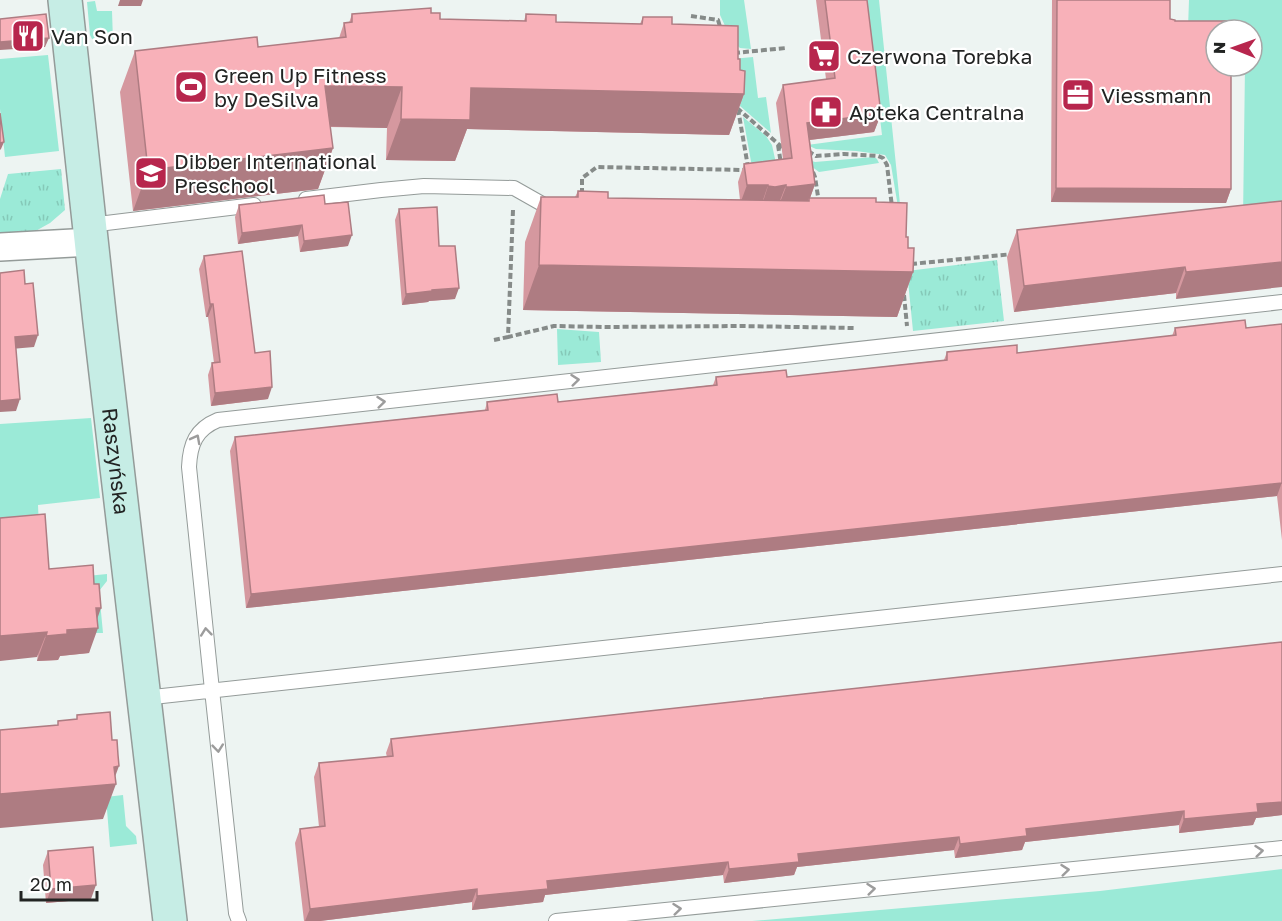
<svg xmlns="http://www.w3.org/2000/svg" width="1282" height="921" viewBox="0 0 1282 921" font-family="'Golos Text',sans-serif">
<style>
.green{fill:#9bead7}
.park{fill:url(#park-tufts)}
.lines{fill:none;stroke-linecap:round;stroke-linejoin:round}
.lane-casing{stroke:#949b99;stroke-width:16}
.street-casing{stroke:#949b99;stroke-width:30}
.secondary-casing{stroke:#949b99;stroke-width:36}
.path{stroke:#868b89;stroke-width:4;stroke-dasharray:6 3;stroke-linecap:butt}
.lane{stroke:#fff;stroke-width:14}
.street{stroke:#fff;stroke-width:27}
.secondary{stroke:#c6ede5;stroke-width:33}
.wall{fill:#d5989f}
.shaded-wall{fill:#ae7c82}
.building{fill:#f8b1b9;stroke:#ae7c82;stroke-width:1.5}
.oneway{stroke:#9c9c9c}
.labels{text-anchor:middle;dominant-baseline:central;stroke-width:4.5;stroke-linejoin:round;paint-order:stroke}
.poi-label{font-size:21px;fill:#222423;stroke:#fff;text-anchor:start}
.street-label{font-size:21px;fill:#222423;stroke:#fff}
</style>
<defs>
<pattern id="park-tufts" width="24" height="20" patternUnits="userSpaceOnUse" patternTransform="scale(1.5)"><rect width="24" height="20" fill="#9bead7"/><path d="M3 7l-1-3M5 7V3M7 7l1-3M15 17l-1-3M17 17v-4M19 17l1-3" fill="none" stroke="#85c9b8"/></pattern>
</defs>
<rect width="100%" height="100%" fill="#edf4f2"/>
<path class="green" d="M720,0H744L751,49L740,48L732,41L720,15Z
M866,0H879L904,243L891,165L885,155L856,151L816,149L807,145L882,135Z
M1189,0H1282V214L1243,219L1245,66H1252V30L1188,28Z
M95,1L97,11H112L113,41H99L92,39L90,35L87,2Z
M48,55L59,151L5,157L0,109V59Z
M753,57L758,98L766,97L771,133L740,106L732,59Z
M743,117L766,136L772,145L777,168L752,167Z
M874,157L877,159L879,163L819,172L811,166L809,160L815,162Z
M91,418L100,498L38,505L39,528L0,531V424Z
M107,574V581L99,591L103,633H92L87,576Z
M123,795L126,826L136,836L137,844L110,847L106,797Z
M1282,869V921H752L1100,891Z"/>
<path class="park" d="M61,169L65,210L50,223L32,233L0,234V199L8,174Z
M997,260L1004,321L913,331L907,271Z
M557,329L599,332L601,362L558,365Z"/>
<g class="lines">
<g class="lane-casing">
<path id="lane" d="M306,199L381,190L424,186L514,188L544,205L555,206
M90,225L254,205
M144,698L1282,574
M239,921L236,913L212,690L189,467C190,444 196,429 218,420L1282,302
M556,921L1282,848"/>
</g>
<g class="street-casing">
<path id="street" d="M0,247L91,242"/>
</g>
<g class="secondary-casing">
<g id="secondary">
<path id="s1" d="M65,0L100,322L170,921"/>
</g>
</g>
<path class="path" d="M691,16L718,20L721,30
M734,53L786,48
M737,108L783,148
M738,109L748,167
M778,145L781,164
M808,151L816,156L844,154L878,156L883,158L887,165L892,207
M813,172L815,177L819,203
M582,194V178L597,167L745,170
M513,210L508,337L554,326L605,327L740,326L854,328
M911,264L1013,254
M904,295L907,326
M494,340L508,337"/>
<use href="#lane" class="lane"/>
<use href="#street" class="street"/>
<use href="#secondary" class="secondary"/>
</g>
<path class="wall" d="M816,0H867L881,114L874,132L810,140L815,184L810,198L876,202L906,237L913,272L897,317L523,310L525,242L541,197H575L578,191L608,198L740,200L738,182L744,164L783,159L776,103L783,85L826,79Z
M1052,0H1170V19L1231,189L1226,203L1051,202Z
M431,13L440,19L524,21L526,14L556,22L640,24L643,17L672,24L738,59L744,94L729,135L467,129L455,161L386,160L387,128L330,127L333,148L318,189L133,211L120,92L135,51L258,47L339,38L344,23H349L352,14Z
M1282,201L1176,299V293L1014,312L1007,257L1017,230Z
M325,204L348,246L300,252L298,236L238,244L235,217L239,205Z
M399,209L439,246L455,299L429,301L428,302L402,305L395,220Z
M204,256L255,353L268,399L211,406L208,375L212,363H214L208,317H206L199,269Z
M1282,324V540L1277,496L246,608L230,451L235,437L485,410L487,402H558L713,385L716,377H787L944,360L947,352L1017,353L1172,336L1175,328H1246Z
M49,569L97,619L89,653L60,656L58,660L37,661Z
M1282,642V815L1256,818L1253,825L1179,833V825L1025,842L1022,850L955,858L954,850L797,867L794,875L724,883L723,875L545,895L543,902L472,910V902L320,921H304L295,843L300,829L319,827L314,777L319,763L387,757L386,753L391,739Z
M48,851L91,899L46,903L43,865Z"/>
<path class="shaded-wall" d="M120,0H143L141,6H118Z
M49,38L45,47L0,50V42Z
M325,86L402,87L387,128L310,126Z
M471,88L744,94L729,135L467,129L455,161L386,160L401,119Z
M881,114L874,132L801,141L807,123Z
M4,142L1,149L0,150V143Z
M333,148L318,189L133,211L148,170Z
M815,184L809,201V198L807,202L779,205L786,187Z
M747,185H768L762,203L740,204Z
M786,185L779,203L762,205L768,186Z
M1056,188L1231,189L1226,203L1051,202Z
M302,225L298,236L238,244L242,233Z
M352,235L348,246L300,252L304,241Z
M1282,262V287L1176,299L1186,272Z
M539,265L913,272L897,317L523,310Z
M1185,267L1176,293L1014,312L1024,286Z
M459,288L455,299L429,301L428,302L402,305L406,294L432,290Z
M210,304H213L208,317H206Z
M38,335L34,347L11,349L15,337Z
M272,387L268,399L211,406L215,393Z
M20,399L16,411L0,412V401Z
M1282,482L1277,496L246,608L251,594Z
M96,608H101L94,628H98L89,653L60,656L58,660L37,661L46,636L67,630Z
M47,632L37,657L0,661V636Z
M119,766L112,785L116,784L103,819L0,828V794Z
M1282,802V815L1256,818L1253,825L1179,833L1184,819L1257,804Z
M1184,811L1179,825L1025,842L1022,850L955,858L960,844L1026,829Z
M959,837L954,850L797,867L794,875L724,883L729,869L798,854Z
M728,862L723,875L545,895L543,902L472,910L477,896L547,881Z
M96,885L91,899L46,903L51,889Z
M477,889L472,902L320,921H305L310,909Z"/>
<path class="building" d="M825,0H867L881,114L807,123L815,184L790,187H786V185L775,187L768,186V185H747L744,164L792,158L783,85L835,78Z
M1057,0H1170V19L1175,20V21H1232V30H1216V66H1231V189L1056,188Z
M431,8V13H440V19L526,21V14L556,15V22L642,24L643,17H672V24L738,26V59H740V70L745,71L744,94L471,88L470,120L401,119L402,87L325,86L333,148L148,170L135,51L257,37L258,47L346,37L344,23L352,22V14Z
M46,14L49,38L0,42V19Z
M0,113L4,142L0,143Z
M578,191L608,192V198L809,201V198H876V202L907,203L906,237H908V248H914L913,272L539,265L541,197H578Z
M324,195L325,204L348,202L352,235L304,241L302,225L242,233L239,205Z
M1282,201V262L1186,272L1185,267L1024,286L1017,230Z
M437,207L439,246H455L459,288L432,290V291L406,294L399,209Z
M242,251L255,353L270,351L272,387L215,393L212,363L220,362L213,304H210L204,256Z
M24,270L25,284L33,283L38,335L15,337L20,399L0,401V273Z
M1245,320L1246,328L1282,324V483L251,594L235,437L488,410L487,402L557,394L558,402L717,385L716,377L786,370L787,377L947,360V352L1017,345V353L1176,335L1175,328Z
M45,514L49,569L93,565L94,584H99L101,608H96L98,628L67,630V634L46,636L47,632L0,636V518Z
M1282,642V802L1257,804L1258,812L1184,819V811L1026,829L1027,836L960,844L959,837L798,854L799,862L729,869L728,862L547,881L548,889L477,896V889L310,909L300,829L325,826L319,763L393,756L391,739Z
M110,712L112,740H117L118,755L119,766L114,767L116,784L0,794V730L58,725V721L77,719V715Z
M93,847L96,885L51,889L48,851Z"/>
<defs><path id="oneway-chevron" d="M-2-3.5L2.5 0L-2 3.5" fill="none" stroke-width="1.6" stroke-linecap="round" stroke-linejoin="round" transform="scale(1.5)"/></defs>
<g class="oneway">
<use href="#oneway-chevron" transform="translate(575 380) rotate(-6)"/>
<use href="#oneway-chevron" transform="translate(381 402) rotate(-6)"/>
<use href="#oneway-chevron" transform="translate(196 439) rotate(-62)"/>
<use href="#oneway-chevron" transform="translate(206 632) rotate(-96)"/>
<use href="#oneway-chevron" transform="translate(218 748) rotate(84)"/>
<use href="#oneway-chevron" transform="translate(1259 851) rotate(-6)"/>
<use href="#oneway-chevron" transform="translate(1065 870) rotate(-6)"/>
<use href="#oneway-chevron" transform="translate(871 889) rotate(-6)"/>
<use href="#oneway-chevron" transform="translate(677 909) rotate(-6)"/>
</g>
<defs>
<g id="restaurant-square" transform="scale(1.725)"><rect x="-9" y="-9" width="18" height="18" rx="4" fill="#b7264d" stroke="#fff"/><path d="M-5-6h1v4h1v-4h1v4h1v-4h1v5L-1.5 .5V6h-2V.5L-5-1ZM5-6V6H3V1.5H1.5Q1.5-4 5-6Z" fill="#fff"/></g>
<g id="supermarket-square" transform="scale(1.725)"><rect x="-9" y="-9" width="18" height="18" rx="4" fill="#b7264d" stroke="#fff"/><path d="M-6-5.5h2.5l.6 2H6L4.5 2H-2.5L-4.4-4H-6ZM-1.5 3.2a1.3 1.3 0 1 0 .1 0ZM3 3.2a1.3 1.3 0 1 0 .1 0Z" fill="#fff"/></g>
<g id="stadium-square" transform="scale(1.725)"><rect x="-9" y="-9" width="18" height="18" rx="4" fill="#b7264d" stroke="#fff"/><path d="M0-5a6.5 5 0 1 0 0 10a6.5 5 0 1 0 0-10ZM-3.5-1.8h7v3.6h-7Z" fill="#fff"/></g>
<g id="office-square" transform="scale(1.725)"><rect x="-9" y="-9" width="18" height="18" rx="4" fill="#b7264d" stroke="#fff"/><path d="M-6-3h4V-5.5h4V-3h4V5H-6ZM-1-4.5V-3h2v-1.5ZM-6 0V1H6V0Z" fill="#fff"/></g>
<g id="pharmacy-square" transform="scale(1.725)"><rect x="-9" y="-9" width="18" height="18" rx="4" fill="#b7264d" stroke="#fff"/><path d="M-2-6h4v4h4v4h-4v4h-4v-4h-4v-4h4Z" fill="#fff"/></g>
<g id="school-square" transform="scale(1.725)"><rect x="-9" y="-9" width="18" height="18" rx="4" fill="#b7264d" stroke="#fff"/><path d="M0-5L7-2L0 1L-7-2ZM-4 1L0 2.5L4 1V4Q0 6-4 4Z" fill="#fff"/></g>
</defs>
<g fill-rule="evenodd">
<use href="#restaurant-square" x="28" y="36"/>
<use href="#supermarket-square" x="824" y="56"/>
<use href="#stadium-square" x="191" y="87"/>
<use href="#office-square" x="1078" y="95"/>
<use href="#pharmacy-square" x="826" y="112"/>
<use href="#school-square" x="151" y="173"/>
</g>
<g class="labels">
<g class="poi-label">
<text x="51" y="36">Van Son</text>
<text x="847" y="56">Czerwona Torebka</text>
<text x="214" y="75">Green Up Fitness<tspan x="214" dy="24">by DeSilva</tspan></text>
<text x="1101" y="95">Viessmann</text>
<text x="849" y="112">Apteka Centralna</text>
<text x="174" y="161">Dibber International<tspan x="174" dy="24">Preschool</tspan></text>
</g>
<g class="street-label">
<text stroke="none"><textPath href="#s1" startOffset="464">Raszyńska</textPath></text>
</g>
</g>
<g transform="translate(1234 48) rotate(271)"><circle r="28" fill="#ffffff" stroke="#a7a7a7" stroke-width="1.5"/>
<path d="M0-4.5L10 22L0 15L-10 22Z" fill="#b7264d"/>
<text y="-9" font-size="16" font-weight="bold" text-anchor="middle" fill="#222423">N</text>
</g>
<path d="M21 891v9h76v-9" fill="none" stroke="#222423" stroke-width="3"/>
<text x="30" y="891" font-size="18" fill="#222423" stroke="#ffffff" stroke-width="4.5" paint-order="stroke">20 m</text>
</svg>
